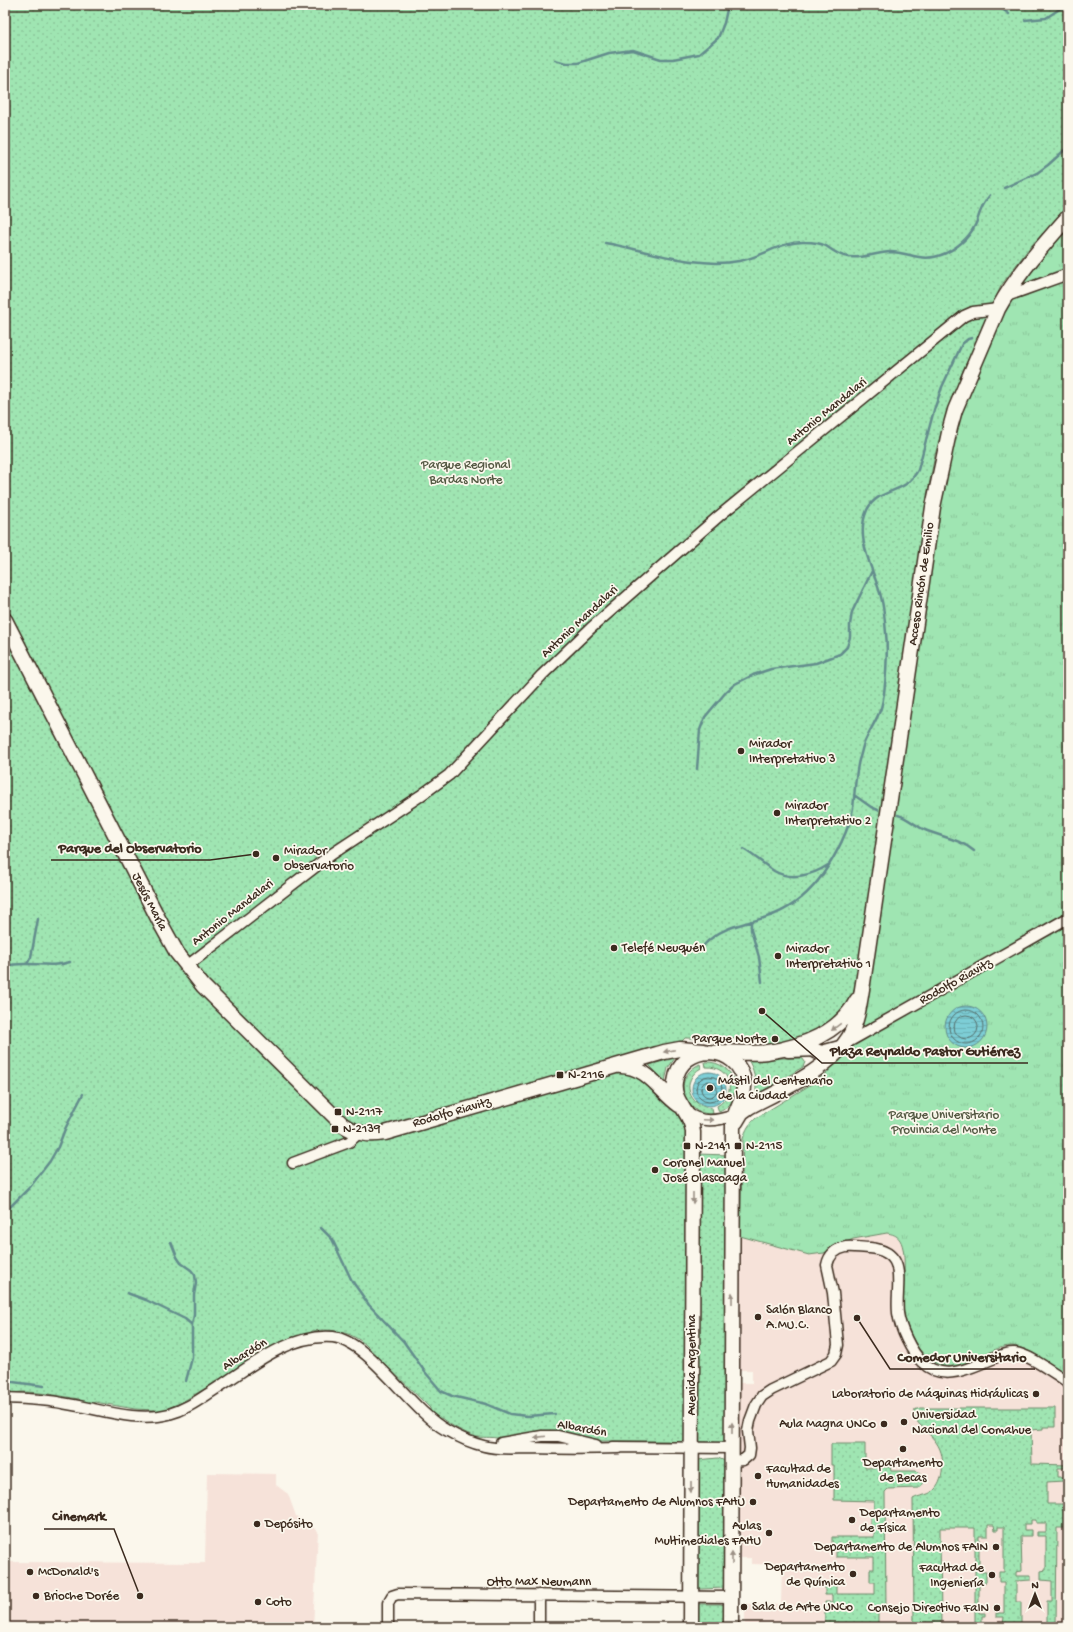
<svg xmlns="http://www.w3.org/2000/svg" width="1073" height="1632" viewBox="0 0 1073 1632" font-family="'Gochi Hand',sans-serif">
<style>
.built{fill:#f6e2d9}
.grass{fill:url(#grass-tufts);stroke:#6d8868}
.park{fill:url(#park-dots);stroke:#6d8868;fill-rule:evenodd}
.water{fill:url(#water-rules);stroke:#638c8c}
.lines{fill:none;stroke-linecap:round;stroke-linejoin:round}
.shore{stroke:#556c68;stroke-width:1}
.stream{stroke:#638c8c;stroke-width:2.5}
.minor-casing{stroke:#3b2a1e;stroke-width:13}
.secondary-casing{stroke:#3b2a1e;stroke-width:17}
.minor{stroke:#fbf7ec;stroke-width:10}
.secondary{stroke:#fbf7ec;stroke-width:14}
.oneway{fill:#9b9085}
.poi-dot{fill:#3b2a1e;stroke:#fbf7ec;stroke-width:1.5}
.labels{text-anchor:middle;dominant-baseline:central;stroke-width:3.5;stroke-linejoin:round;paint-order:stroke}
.street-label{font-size:13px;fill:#3b2a1e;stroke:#fbf7ec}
.park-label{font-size:13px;fill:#545943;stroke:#fbf7ec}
.poi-label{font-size:13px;fill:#3b2a1e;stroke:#fbf7ec;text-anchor:start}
.leader{fill:none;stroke:#3b2a1e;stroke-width:1.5}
.callout-dot{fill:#3b2a1e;stroke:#fbf7ec;stroke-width:1.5}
.callout-label{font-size:14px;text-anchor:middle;font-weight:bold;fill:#3b2a1e;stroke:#fbf7ec;stroke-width:3.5;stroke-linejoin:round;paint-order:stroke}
</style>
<defs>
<pattern id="grass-tufts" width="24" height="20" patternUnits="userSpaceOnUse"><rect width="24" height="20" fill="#9fe5b2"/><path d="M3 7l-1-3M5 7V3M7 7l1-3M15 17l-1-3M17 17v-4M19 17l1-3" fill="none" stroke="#8ac599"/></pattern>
<pattern id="park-dots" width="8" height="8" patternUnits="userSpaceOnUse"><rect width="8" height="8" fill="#9fe5b2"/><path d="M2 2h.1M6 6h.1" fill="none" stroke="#8ac599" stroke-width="1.8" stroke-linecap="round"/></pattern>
<pattern id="water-rules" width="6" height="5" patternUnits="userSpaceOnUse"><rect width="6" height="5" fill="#7dced6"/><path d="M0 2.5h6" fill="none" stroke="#6db1b7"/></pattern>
</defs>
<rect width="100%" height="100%" fill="#fbf7ec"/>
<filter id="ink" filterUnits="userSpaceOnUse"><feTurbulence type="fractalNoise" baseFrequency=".025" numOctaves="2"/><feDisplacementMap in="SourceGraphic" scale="8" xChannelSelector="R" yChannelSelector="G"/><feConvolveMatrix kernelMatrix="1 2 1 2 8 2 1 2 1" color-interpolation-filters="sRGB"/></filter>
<g filter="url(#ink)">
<path class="built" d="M887,1233L897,1236L902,1245L904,1256L903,1297L905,1316L917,1346L930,1360L938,1364L954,1367L970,1362L999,1349L1013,1346L1027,1351L1068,1375V1627H739V1624H745V1610H742V1604H781L782,1565L751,1564V1558H740V1383H752V1370H740V1236L809,1255L831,1250L846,1241L853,1239Z
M207,1473L276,1474V1485L288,1494L296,1516L318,1531L313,1627H5V1562L205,1563Z"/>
<path class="grass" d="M1068,226V267L1021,285Z
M1068,274V1375C1051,1367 1030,1347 1012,1346C986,1346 967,1373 940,1365C931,1362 922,1354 917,1346C910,1334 904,1320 903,1306C902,1289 908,1253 900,1240C897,1235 892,1234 887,1233L853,1239L824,1253L809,1255L740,1236L743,1139C746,1129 749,1124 756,1118L810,1085L826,1074L839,1058L950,428L1004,297Z
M675,1058L668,1068L665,1081L649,1065Z"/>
<path class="park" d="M5,5H1068V207L1030,247L1014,268L1001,286L962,373L946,416L935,455L928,490L856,990L842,1018L791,1042L767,1045L761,1039L685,1038L679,1044L614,1062L643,1077L684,1119L687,1128L686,1439L683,1442L673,1444L668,1441H600L558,1431L532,1433L513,1436L502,1440C495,1436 485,1438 477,1437C464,1433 452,1426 441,1418L436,1419L430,1413V1408L383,1362V1366C379,1362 379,1360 376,1356C375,1353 372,1351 370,1349C354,1332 334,1328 312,1331L310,1335L302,1337L298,1335L278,1343L234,1371L233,1375L227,1379H221L182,1402L168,1408L166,1411L158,1412L155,1410L135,1409L95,1402L90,1404L82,1402L79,1399C60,1396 41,1392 22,1392C17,1392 13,1395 7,1394L5,1392Z
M747,1058H800L803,1059L805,1062L803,1067L759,1093L756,1092C756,1079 754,1069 747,1058Z
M705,1062C736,1061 748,1099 719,1112L717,1106C738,1094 731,1066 706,1067Z
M700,1064L701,1068C680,1080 688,1107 712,1108L713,1114C682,1115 671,1077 700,1064Z
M697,1154L729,1155L725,1441L720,1443L698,1442Z
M920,1408H1055V1427H1043V1429L1031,1430L1032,1464L1068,1465V1468H1058V1477H1063V1481L1047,1482V1504H1068V1528H1057L1056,1627H1047V1601H1052V1581L1041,1580V1571L1046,1570V1536H1037V1532H1046V1523H1036V1520H1031V1524H1024V1530H1031V1536H1021L1022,1571L1016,1572V1576H1031V1580L1016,1581V1602H1021V1627H975V1528H940L941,1627H914L913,1499C919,1495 927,1496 933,1491C939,1486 941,1479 942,1472C946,1440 927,1437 913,1416L914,1410ZM988,1525H994L995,1530H998V1527H1004V1572H999V1582H1004V1613H996V1617H1004L1003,1625H996V1623L982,1622V1616H985V1613H979V1582H986V1572H979V1536H988Z
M831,1444H865V1468L890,1467L891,1471H916L923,1476V1483L919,1488L888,1489L885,1492L886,1610H878V1627H794V1624H825V1602H832V1595H825V1584H836V1594H875V1582H870V1569H874V1557H836V1545H832V1537H874V1526L870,1525V1513H874V1501L834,1500V1465H831Z
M718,1458L725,1461V1588L700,1589L697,1587V1460Z
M697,1604H720L725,1605L727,1627H694Z"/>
<path class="water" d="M945 1027a21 21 0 1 1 42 0a21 21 0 1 1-42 0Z
M692 1089a17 17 0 1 1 34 0a17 17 0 1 1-34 0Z"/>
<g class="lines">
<path class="shore" d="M949 1027a17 17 0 1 1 34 0a17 17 0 1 1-34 0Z
M954 1027a12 12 0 1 1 24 0a12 12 0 1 1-24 0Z
M696 1089a13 13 0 1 1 26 0a13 13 0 1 1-26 0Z
M701 1089a8 8 0 1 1 16 0a8 8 0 1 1-16 0Z"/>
<path class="stream" d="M997,5L1009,14
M1025,20L1046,18L1061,8L1068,6
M555,60L566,63H578L609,53L633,50L661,59H673L699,54L718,38L724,23L728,5
M1004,188L1037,173L1048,165L1068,147
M605,243C648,250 695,269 739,261C763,257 781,241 805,242C812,242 820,243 826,246C832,250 837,254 844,256C859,260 875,253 890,252C911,252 922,264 946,253C960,246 971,236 977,221C980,211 983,203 990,195
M697,769L700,730L705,717L726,692L735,684L753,675L771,669L816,663L840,654L847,647L850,637V625L852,612L872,571
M854,795L871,807L878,810
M898,815C909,818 915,826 925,830C942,837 960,839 974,851
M743,849C754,855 763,864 774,871C791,881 813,875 828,865
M751,921V930L759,957L762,982
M704,945C723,924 751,924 775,914C794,906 811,891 823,874C835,857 850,828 853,808C855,792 855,776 859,760C861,755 862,748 864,743C869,731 877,720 881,708C886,691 888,650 886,633C885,621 884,608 881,597C874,569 854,539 867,510C875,493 893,493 906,484C911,480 915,476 918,470L934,410L942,387L962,344L968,339L972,338
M27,964L31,957L38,919
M5,966C27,960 49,969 70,962
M5,1212L30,1187L50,1161L58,1147L65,1129L83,1094
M321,1228L332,1239L352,1281L360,1292L369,1305L404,1342L425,1372L441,1391L452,1396L486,1404L510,1414L527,1416L555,1414
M171,1242L177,1257L181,1263L191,1270L195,1275L196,1283L194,1295V1315L192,1325V1358L186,1381
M127,1293L146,1300L185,1319L192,1325
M5,1381L44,1386"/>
<g class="minor-casing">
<path id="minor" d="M1004,297L1068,274
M187,966L332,854L420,796L449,775L542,675L591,628L719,516L964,316L973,312L998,309
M788,1052L821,1051L843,1045L1068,918
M686,1112C701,1124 717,1121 735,1115
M293,1163L349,1142L359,1133
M5,1398C24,1399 43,1399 62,1403C97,1408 135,1423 169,1414C184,1410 196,1402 208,1394C245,1371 287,1333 333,1337C369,1341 411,1411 446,1430C458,1437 471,1443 484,1446C499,1450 516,1448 531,1448C561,1449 590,1449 619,1448
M501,1443L542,1436H558L596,1445
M613,1447L732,1448
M732,1461L743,1460L749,1455L750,1448L748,1431L750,1421L756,1405L762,1396L771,1390L831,1361L836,1354L838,1345L833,1293L827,1265C829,1255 836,1249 846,1247C853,1246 862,1248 870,1248C910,1252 895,1286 898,1313C900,1328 911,1352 922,1362C943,1383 969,1368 992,1359C999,1356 1007,1352 1015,1353C1029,1354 1055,1374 1068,1382
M388,1627V1603L392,1596L398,1594L732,1597
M539,1627V1595"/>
</g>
<g class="secondary-casing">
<path id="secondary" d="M5,620L162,926L177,953L203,986L343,1125C357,1134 369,1136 385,1133L664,1052L680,1049L704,1051
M816,1051L823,1054L825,1059L824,1064
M718,1052C734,1052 751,1054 767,1052C802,1047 840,1033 857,1000
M620,1066C648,1066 659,1091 679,1105
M736,1122L742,1112L749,1107C781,1090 830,1069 849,1037C858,1021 860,1001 863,983L933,507L950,428L955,410L998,309C1016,276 1042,246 1068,217
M691,1627L693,1132C692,1113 672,1102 675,1082C680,1041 741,1043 744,1084C745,1098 735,1109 733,1122L731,1627"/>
</g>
<use href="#minor" class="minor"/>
<use href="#secondary" class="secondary"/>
</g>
<defs><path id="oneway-solid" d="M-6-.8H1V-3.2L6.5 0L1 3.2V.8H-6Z"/></defs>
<g class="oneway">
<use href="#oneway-solid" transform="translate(836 1027) rotate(143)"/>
<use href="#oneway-solid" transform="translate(669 1051) rotate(168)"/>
<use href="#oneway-solid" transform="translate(708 1120) rotate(2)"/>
<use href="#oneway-solid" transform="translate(693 1198) rotate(90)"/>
<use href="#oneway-solid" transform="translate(732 1298) rotate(-90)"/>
<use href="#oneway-solid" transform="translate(732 1428) rotate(-90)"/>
<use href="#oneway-solid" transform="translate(540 1437) rotate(173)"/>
<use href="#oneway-solid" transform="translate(691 1487) rotate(90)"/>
<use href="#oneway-solid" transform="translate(732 1558) rotate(-90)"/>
</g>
</g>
<g class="poi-dot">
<circle cx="741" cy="751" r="4"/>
<circle cx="777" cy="813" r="4"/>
<circle cx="276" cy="858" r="4"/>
<circle cx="614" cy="948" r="4"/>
<circle cx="778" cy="956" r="4"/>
<circle cx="775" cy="1039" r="4"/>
<rect x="556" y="1071" width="8" height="8" rx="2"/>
<circle cx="710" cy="1088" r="4"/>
<rect x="334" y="1108" width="8" height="8" rx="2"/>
<rect x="331" y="1125" width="8" height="8" rx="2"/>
<rect x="683" y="1142" width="8" height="8" rx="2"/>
<rect x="734" y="1142" width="8" height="8" rx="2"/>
<circle cx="655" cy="1170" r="4"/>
<circle cx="758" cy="1317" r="4"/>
<circle cx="1036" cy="1394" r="4"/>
<circle cx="904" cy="1422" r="4"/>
<circle cx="884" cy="1424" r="4"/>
<circle cx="903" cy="1449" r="4"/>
<circle cx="758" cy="1476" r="4"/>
<circle cx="753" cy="1502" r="4"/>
<circle cx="852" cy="1520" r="4"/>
<circle cx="257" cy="1524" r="4"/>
<circle cx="769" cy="1533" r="4"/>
<circle cx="996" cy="1547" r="4"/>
<circle cx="30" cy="1572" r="4"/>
<circle cx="853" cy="1574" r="4"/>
<circle cx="992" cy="1575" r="4"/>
<circle cx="36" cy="1596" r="4"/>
<circle cx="258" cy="1602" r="4"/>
<circle cx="744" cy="1607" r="4"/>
<circle cx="997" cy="1608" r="4"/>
</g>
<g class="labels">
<g class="street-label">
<text transform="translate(827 412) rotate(-39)">Antonio Mandalari</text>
<text transform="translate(922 584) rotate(-82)">Acceso Rincón de Emilio</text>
<text transform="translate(580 622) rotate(-43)">Antonio Mandalari</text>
<text transform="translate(149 902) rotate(63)">Jesús María</text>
<text transform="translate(233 913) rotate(-38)">Antonio Mandalari</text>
<text transform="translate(956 982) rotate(-29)">Rodolfo Riavitz</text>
<text transform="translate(452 1113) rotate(-16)">Rodolfo Riavitz</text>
<text transform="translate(245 1355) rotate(-32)">Albardón</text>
<text transform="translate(692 1365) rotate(-90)">Avenida Argentina</text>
<text transform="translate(582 1429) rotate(10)">Albardón</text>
<text x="539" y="1582">Otto Max Neumann</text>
</g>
<g class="park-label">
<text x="466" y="465">Parque Regional<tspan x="466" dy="15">Bardas Norte</tspan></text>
<text x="944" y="1115">Parque Universitario<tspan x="944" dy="15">Provincia del Monte</tspan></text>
</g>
<g class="poi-label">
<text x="749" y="744">Mirador<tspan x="749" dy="15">Interpretativo 3</tspan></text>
<text x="785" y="806">Mirador<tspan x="785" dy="15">Interpretativo 2</tspan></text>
<text x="284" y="851">Mirador<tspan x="284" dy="15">Observatorio</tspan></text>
<text x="622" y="948">Telefé Neuquén</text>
<text x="786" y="949">Mirador<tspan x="786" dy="15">Interpretativo 1</tspan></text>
<text x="767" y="1039" text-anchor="end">Parque Norte</text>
<text x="568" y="1075">N-2116</text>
<text x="718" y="1081">Mástil del Centenario<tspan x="718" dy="15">de la Ciudad</tspan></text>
<text x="346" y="1112">N-2117</text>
<text x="343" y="1129">N-2139</text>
<text x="695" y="1146">N-2141</text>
<text x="746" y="1146">N-2115</text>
<text x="663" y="1163">Coronel Manuel<tspan x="663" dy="15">José Olascoaga</tspan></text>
<text x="766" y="1310">Salón Blanco<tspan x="766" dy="15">A.MU.C.</tspan></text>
<text x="1028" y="1394" text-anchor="end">Laboratorio de Máquinas Hidráulicas</text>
<text x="912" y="1415">Universidad<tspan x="912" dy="15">Nacional del Comahue</tspan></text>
<text x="876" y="1424" text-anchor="end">Aula Magna UNCo</text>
<text x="903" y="1463" text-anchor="middle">Departamento<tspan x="903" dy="15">de Becas</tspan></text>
<text x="766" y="1469">Facultad de<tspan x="766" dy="15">Humanidades</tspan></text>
<text x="745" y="1502" text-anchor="end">Departamento de Alumnos FAHU</text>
<text x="860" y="1513">Departamento<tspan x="860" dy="15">de Física</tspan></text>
<text x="265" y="1524">Depósito</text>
<text x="761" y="1526" text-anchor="end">Aulas<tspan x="761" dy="15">Multimediales FAHU</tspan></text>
<text x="988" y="1547" text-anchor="end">Departamento de Alumnos FAIN</text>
<text x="845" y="1567" text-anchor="end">Departamento<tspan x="845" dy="15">de Química</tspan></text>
<text x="984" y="1568" text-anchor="end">Facultad de<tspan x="984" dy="15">Ingeniería</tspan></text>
<text x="38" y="1572">McDonald's</text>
<text x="44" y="1596">Brioche Dorée</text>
<text x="266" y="1602">Coto</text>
<text x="752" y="1607">Sala de Arte UNCo</text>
<text x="989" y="1608" text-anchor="end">Consejo Directivo FaIN</text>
</g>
</g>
<path class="leader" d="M256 854L210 860H51M762 1011L822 1063H1028M857 1318L890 1369H1035M140 1596L114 1529H44"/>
<g class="callout-dot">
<circle cx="256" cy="854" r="4"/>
<circle cx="762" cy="1011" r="4"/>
<circle cx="857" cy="1318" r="4"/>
<circle cx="140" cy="1596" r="4"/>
</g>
<g class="callout-label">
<text x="130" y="852">Parque del Observatorio</text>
<text x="925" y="1055">Plaza Reynaldo Pastor Gutiérrez</text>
<text x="962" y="1361">Comedor Universitario</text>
<text x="79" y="1520">Cinemark</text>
</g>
<rect width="1073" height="1632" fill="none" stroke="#fbf7ec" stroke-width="20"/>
<rect x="10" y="10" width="1053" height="1612" fill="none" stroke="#3b2a1e" stroke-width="1.5" filter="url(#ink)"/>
<g transform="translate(1035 1594)" stroke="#fbf7ec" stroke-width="3" paint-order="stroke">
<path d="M0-3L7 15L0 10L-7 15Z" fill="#3b2a1e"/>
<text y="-6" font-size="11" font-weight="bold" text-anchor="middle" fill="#3b2a1e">N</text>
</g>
</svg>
